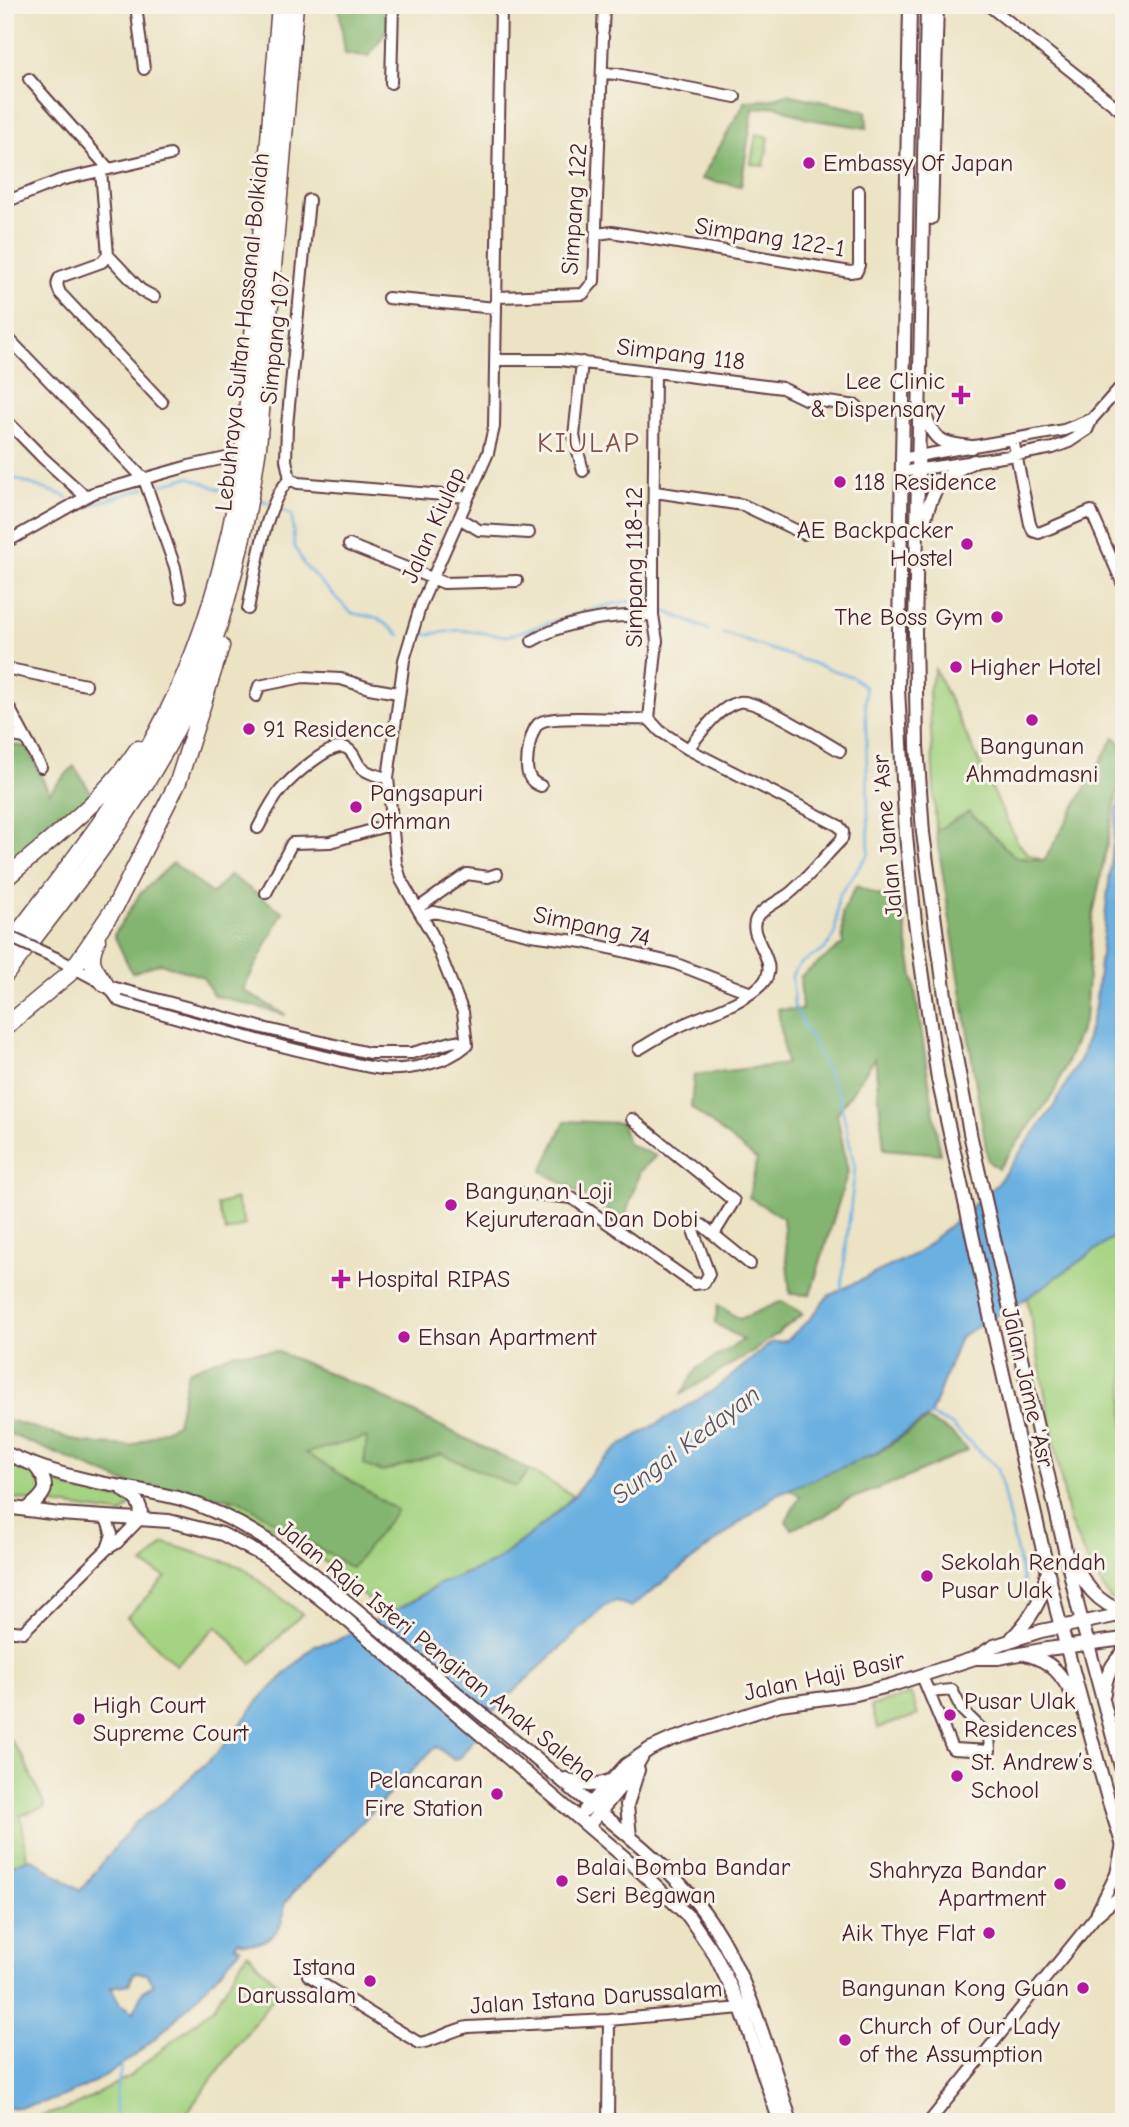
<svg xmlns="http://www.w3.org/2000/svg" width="1129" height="2127" viewBox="0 0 1129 2127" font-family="'Comic Neue',sans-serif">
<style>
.green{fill:#a4d381;stroke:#777956;stroke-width:2}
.forest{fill:#83b56f;stroke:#666a4d;stroke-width:2}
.water{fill:#6bb0e1;stroke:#5a6886;stroke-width:2;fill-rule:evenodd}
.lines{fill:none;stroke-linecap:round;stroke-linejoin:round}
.stream{stroke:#6bb0e1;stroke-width:2.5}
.minor-casing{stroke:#623c42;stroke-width:14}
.major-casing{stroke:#623c42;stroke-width:16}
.highway-casing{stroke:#623c42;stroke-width:19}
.minor{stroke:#fff;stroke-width:10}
.major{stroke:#fff;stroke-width:12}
.highway{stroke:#fff;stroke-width:16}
.minor-bridge-casing{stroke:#623c42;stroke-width:14;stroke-linecap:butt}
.minor-bridge{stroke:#fff;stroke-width:10}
.poi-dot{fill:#b5179e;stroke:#f7f3e8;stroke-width:2.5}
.labels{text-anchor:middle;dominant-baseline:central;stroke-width:6;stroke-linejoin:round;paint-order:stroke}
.poi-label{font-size:24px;fill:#4a1f2b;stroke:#f7f3e8;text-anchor:start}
.street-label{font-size:24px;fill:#4a1f2b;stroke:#f7f3e8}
.water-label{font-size:26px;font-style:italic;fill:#56526b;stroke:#f7f3e8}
.quarter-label{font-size:28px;letter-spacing:2px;fill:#875049;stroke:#f7f3e8}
</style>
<rect width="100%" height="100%" fill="#f7f3e8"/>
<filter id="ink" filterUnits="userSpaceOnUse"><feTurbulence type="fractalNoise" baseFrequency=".0143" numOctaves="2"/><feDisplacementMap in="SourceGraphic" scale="14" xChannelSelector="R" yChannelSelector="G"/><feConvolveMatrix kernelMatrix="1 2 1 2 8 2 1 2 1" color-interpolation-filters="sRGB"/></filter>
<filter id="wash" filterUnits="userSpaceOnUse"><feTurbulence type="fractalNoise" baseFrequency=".00686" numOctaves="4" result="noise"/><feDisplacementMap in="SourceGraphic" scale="28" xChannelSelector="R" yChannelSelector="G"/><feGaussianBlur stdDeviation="1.57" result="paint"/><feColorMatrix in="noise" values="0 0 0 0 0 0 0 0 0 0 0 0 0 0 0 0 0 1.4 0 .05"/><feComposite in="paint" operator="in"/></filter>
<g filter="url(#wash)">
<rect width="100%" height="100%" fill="#ece3c4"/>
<path class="green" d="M756,134L769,137L764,166L751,164Z
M935,669L1017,842L1028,854L1044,861L1015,857L969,812L936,831L929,691Z
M236,1199L245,1225L226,1232L217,1205Z
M1124,1230V1602L1110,1599L1089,1564L1069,1521L1027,1298Z
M362,1387L529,1470L574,1496L546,1522L493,1563L439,1584L387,1616L312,1551L282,1532L227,1504Z
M5,1463L78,1491L134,1501L122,1514L5,1497Z
M165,1543L242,1567L302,1614L252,1664L217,1626L176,1665L127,1617L166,1577L143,1565Z
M911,1694L918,1715L878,1728L871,1706Z
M6,1735L23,1757L45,1807L21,1815L27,1859L5,1868Z
M247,1953L281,1987L180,2122H20L73,2107L128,2077L213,2008Z"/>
<path class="forest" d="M336,5H385L391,24L369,56L345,54L339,7Z
M787,94L866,111L867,128L808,119L776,106L753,109L741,186L701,179L746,101L769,100Z
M1114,737L1124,746V759L1092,920L1085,1019L1054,1093L998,1169L988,1161L936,831L969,812L1015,857L1044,861Z
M5,744L28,747L49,793L74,766L92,794L5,868Z
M173,863L212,894L230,875L283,912L243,990L286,1015L213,995L203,977L160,963L132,973L114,935L140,894Z
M856,886L902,904L940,1154L884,1149L875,1058L837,1114L848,1172L810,1295L790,1294L783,1218L749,1197L757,1160L691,1107L694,1075L786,1064L778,1009L802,1010L800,977L843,944L842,913Z
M565,1121L622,1123L628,1144L656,1156L640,1171L624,1220L542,1171Z
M782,1301L803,1314L754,1351L680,1395L698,1368L743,1340L715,1323L718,1305L740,1319Z
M276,1351L362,1387L529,1470L516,1487L441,1454L382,1472L364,1465L367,1437L306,1453L397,1510L352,1568L239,1500L136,1487L5,1432V1421H12L84,1443L131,1446L177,1424L188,1371L236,1352Z
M927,1420L950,1432L968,1450L906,1478L845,1501L823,1517L791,1529L786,1521L800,1496L786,1487L840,1461L874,1456Z"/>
<path class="water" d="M1124,787V1230L1027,1298L960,1337L930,1416L874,1454L777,1494L631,1607L616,1601L606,1605L495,1709L461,1757L454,1760L437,1747L434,1748L293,1893L284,1904C287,1929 264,1951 238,1941L235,1945L241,1948C180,2017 105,2105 5,2108V1868L27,1859L34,1860L80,1891L135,1823L165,1801L219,1751L260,1699L315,1645L336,1641L419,1598L439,1584L493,1563L546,1522L574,1496L595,1468L621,1445L717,1388L771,1343L786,1341L810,1319L828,1296L919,1252L996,1185L1054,1106L1083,1053L1095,1007L1117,810ZM134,1973L147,1974L154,1984L143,1991L133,2012L120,2004L111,1987L129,1984Z"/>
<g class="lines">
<path class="stream" d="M5,475L68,497
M152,487L189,477L221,490
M256,499L270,503
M85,503L91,505L145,488
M275,506L292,515L294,545L304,565L351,613L378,618L400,635
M657,608L709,630
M723,633L853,677L865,687L869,853L838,897L835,935L824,950L801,963L792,975L794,1005L840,1098L855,1169L841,1290
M415,636L460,630L507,636L608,605L631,601L647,605
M928,1414L951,1425L998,1468L1028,1602
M116,2122V2094L122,2063"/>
</g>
</g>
<g filter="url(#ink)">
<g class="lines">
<g class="minor-casing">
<path id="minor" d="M136,5L144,69
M988,5L1124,113
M603,30L604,5
M602,73L617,74L735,97
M29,79L109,169
M391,83L393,5
M101,171L108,255L102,262L60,277C56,283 57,286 60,293L162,402
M309,200L287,426L286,460L290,479L298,483L468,497
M5,202L61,180L170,155
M597,234L612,232L850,272L857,271L859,265V191
M108,255L141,290L154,297
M497,297L583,294L594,281L603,36
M388,298L496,308
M9,339L144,479L175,567L181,597
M496,360H560L782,388L805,399L857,406
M582,362L574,436L583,471
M5,419L43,458L86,497
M1013,439L1030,524L1033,531L1039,533L1091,511L1124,587
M901,459L1064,430L1092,419
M901,472L1016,455L1053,448L1069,442L1087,430L1092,419L1124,383
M655,492L743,505L804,534
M459,518L479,530L529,533
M5,543L93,493L189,466L226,458
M349,545L444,583L517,581
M248,609C255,575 265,501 290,479
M532,641C566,620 614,615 653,615
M5,668L86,685
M256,696L259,686L303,677L341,679L369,688L398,693
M5,700L41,767
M649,719L657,641L653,615V552L655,373
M5,735L25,738
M688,749C701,733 718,707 739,702C757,698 822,741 840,751
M541,786C532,783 527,776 527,766C527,755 530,733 538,724C548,713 628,721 649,719
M258,828C265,815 271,802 280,791C290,779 331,741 346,748C353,751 355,759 359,765C365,773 378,776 388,778
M266,893L292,843L330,842L393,824
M418,908L467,874L488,877L497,874
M423,916L434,912L443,914L531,935L583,942L674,963L751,993
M56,958L108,986L263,1028L369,1053H412L455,1041L467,1045
M108,986L119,1001C184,1020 249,1039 314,1054C336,1059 359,1066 382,1069C409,1071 447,1063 467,1045
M467,1045L463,1012L432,934L401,880L396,863L388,778L404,660L421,604L488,453L494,427L501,5
M639,1049C651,1042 663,1034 676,1028C703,1014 740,1006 762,984C783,963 746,937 756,919C762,908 780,901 790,893C809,877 825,856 842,839L843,832L839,826L688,749L660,731L649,719
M632,1119L734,1201L714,1234
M524,1193L572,1198L694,1284L704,1283L709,1274L694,1233L695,1225H702L750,1264
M105,1516L112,1534L107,1549
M5,1630L23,1632L107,1549L117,1543L141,1518
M922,1676L951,1746L953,1749L990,1751L989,1736L962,1710L952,1690L929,1692
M1097,1912L1116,1874L1122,1844
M308,1975L419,2043C433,2042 451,2030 468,2027L609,2020L741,2008
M608,2122L609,2020
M929,2122L1095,1917L1124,1892"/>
</g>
<g class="major-casing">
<path id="major" d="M910,5L898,689L906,835L915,922L938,1079L996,1343L1057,1612L1108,1799L1124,1849
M927,5L915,633L917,746L923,833L946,1003L971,1138L1078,1607L1124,1778
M931,218L937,5
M921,407C935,440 936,443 971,447
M922,528C934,488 935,480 974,461
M5,1453C31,1465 59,1474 87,1480C118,1487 150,1491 181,1499C230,1514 272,1541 311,1572L630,1837C660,1862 689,1889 711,1922C751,1982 769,2055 791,2122
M123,1490C135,1497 142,1503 141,1518
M5,1507L59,1514L169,1521L222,1534L264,1556L283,1569L347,1620L638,1869L689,1917L715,1955L741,2008L780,2122
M26,1510C46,1494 53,1487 34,1465
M1072,1558C1083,1583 1097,1604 1124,1611
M1012,1638C1030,1619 1042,1602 1046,1576
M1025,1654C1056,1662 1063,1678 1078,1704
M975,1658H998L1047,1649L1124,1639
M1104,1694C1105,1677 1111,1664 1124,1652
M566,1779C581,1786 593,1787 609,1781
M585,1810L626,1765L650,1749L670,1740L780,1704L856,1694L892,1685L975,1658L994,1646L1041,1631L1124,1614
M588,1826L633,1772L642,1756
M630,1837L627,1805L638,1770"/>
</g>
<g class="highway-casing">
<path id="highway" d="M5,879C52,838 103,802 138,749
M97,940C87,961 93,967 105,984
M5,950C62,874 123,801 166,715C195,658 216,594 230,531C246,459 249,384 255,311C264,209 272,107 280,5
M5,975C64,899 127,822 173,736C220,649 244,545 258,447L295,5
M5,1027L70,973L115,907L178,782L221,646"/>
</g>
<use href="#minor" class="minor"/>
<use href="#major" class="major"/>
<use href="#highway" class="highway"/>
<g class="minor-bridge-casing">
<path id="minor-bridge" d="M5,935L56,958"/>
</g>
<use href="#minor-bridge" class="minor-bridge"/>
</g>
</g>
<g class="poi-dot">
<circle cx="809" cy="163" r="7"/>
<path d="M957.5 384.5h7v7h7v7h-7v7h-7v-7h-7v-7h7z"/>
<circle cx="840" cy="482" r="7"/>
<circle cx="967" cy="544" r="7"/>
<circle cx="997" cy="617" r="7"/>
<circle cx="956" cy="667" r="7"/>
<circle cx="1032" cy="720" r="7"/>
<circle cx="249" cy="729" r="7"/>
<circle cx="356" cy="807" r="7"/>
<circle cx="451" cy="1205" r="7"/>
<path d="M337.5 1268.5h7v7h7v7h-7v7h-7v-7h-7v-7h7z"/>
<circle cx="404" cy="1337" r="7"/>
<circle cx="927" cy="1576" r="7"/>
<circle cx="950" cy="1715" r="7"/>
<circle cx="79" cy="1719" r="7"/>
<circle cx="957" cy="1776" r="7"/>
<circle cx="497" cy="1794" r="7"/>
<circle cx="562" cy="1881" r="7"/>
<circle cx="1060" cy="1884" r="7"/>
<circle cx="989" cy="1933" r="7"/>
<circle cx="370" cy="1981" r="7"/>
<circle cx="1083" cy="1988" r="7"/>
<circle cx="845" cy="2040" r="7"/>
</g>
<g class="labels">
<g class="poi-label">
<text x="823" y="163">Embassy Of Japan</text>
<text x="945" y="381" text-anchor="end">Lee Clinic<tspan x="945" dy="28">&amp; Dispensary</tspan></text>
<text x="854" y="482">118 Residence</text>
<text x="953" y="530" text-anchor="end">AE Backpacker<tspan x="953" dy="28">Hostel</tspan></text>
<text x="983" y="617" text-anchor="end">The Boss Gym</text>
<text x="970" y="667">Higher Hotel</text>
<text x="263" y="729">91 Residence</text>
<text x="1032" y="746" text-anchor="middle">Bangunan<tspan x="1032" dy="28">Ahmadmasni</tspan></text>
<text x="370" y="793">Pangsapuri<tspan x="370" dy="28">Othman</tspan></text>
<text x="465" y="1191">Bangunan Loji<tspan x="465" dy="28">Kejuruteraan Dan Dobi</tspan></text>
<text x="357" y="1279">Hospital RIPAS</text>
<text x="418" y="1337">Ehsan Apartment</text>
<text x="941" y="1562">Sekolah Rendah<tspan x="941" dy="28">Pusar Ulak</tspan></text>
<text x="964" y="1701">Pusar Ulak<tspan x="964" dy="28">Residences</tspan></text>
<text x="93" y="1705">High Court<tspan x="93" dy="28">Supreme Court</tspan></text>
<text x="971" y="1762">St. Andrew’s<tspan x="971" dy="28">School</tspan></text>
<text x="483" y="1780" text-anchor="end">Pelancaran<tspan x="483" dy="28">Fire Station</tspan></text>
<text x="576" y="1867">Balai Bomba Bandar<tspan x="576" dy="28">Seri Begawan</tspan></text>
<text x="1046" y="1870" text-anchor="end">Shahryza Bandar<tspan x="1046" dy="28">Apartment</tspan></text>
<text x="975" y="1933" text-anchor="end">Aik Thye Flat</text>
<text x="356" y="1967" text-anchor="end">Istana<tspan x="356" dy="28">Darussalam</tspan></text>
<text x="1069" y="1988" text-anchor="end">Bangunan Kong Guan</text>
<text x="859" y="2026">Church of Our Lady<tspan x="859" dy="28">of the Assumption</tspan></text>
</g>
<g class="street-label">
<text transform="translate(574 209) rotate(-86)">Simpang 122</text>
<text transform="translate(770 237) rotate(9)">Simpang 122-1</text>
<text transform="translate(242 332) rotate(-84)">Lebuhraya Sultan Hassanal Bolkiah</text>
<text transform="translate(275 338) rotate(-84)">Simpang 107</text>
<text transform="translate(681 354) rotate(7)">Simpang 118</text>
<text transform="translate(433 525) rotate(-66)">Jalan Kiulap</text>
<text transform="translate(634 567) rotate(-90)">Simpang 118-12</text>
<text transform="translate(887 836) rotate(-95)">Jalan Jame 'Asr</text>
<text transform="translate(592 926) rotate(12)">Simpang 74</text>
<text transform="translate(1028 1387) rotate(77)">Jalan Jame 'Asr</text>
<text transform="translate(437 1651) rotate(39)">Jalan Raja Isteri Pengiran Anak Saleha</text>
<text transform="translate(824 1676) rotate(-12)">Jalan Haji Basir</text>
<text transform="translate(596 1997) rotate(-4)">Jalan Istana Darussalam</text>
</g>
<g class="water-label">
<text transform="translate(686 1445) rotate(-37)">Sungai Kedayan</text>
</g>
<g class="quarter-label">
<text x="589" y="443">KIULAP</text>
</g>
</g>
<rect width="1129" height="2127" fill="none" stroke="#f7f3e8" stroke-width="28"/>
</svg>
